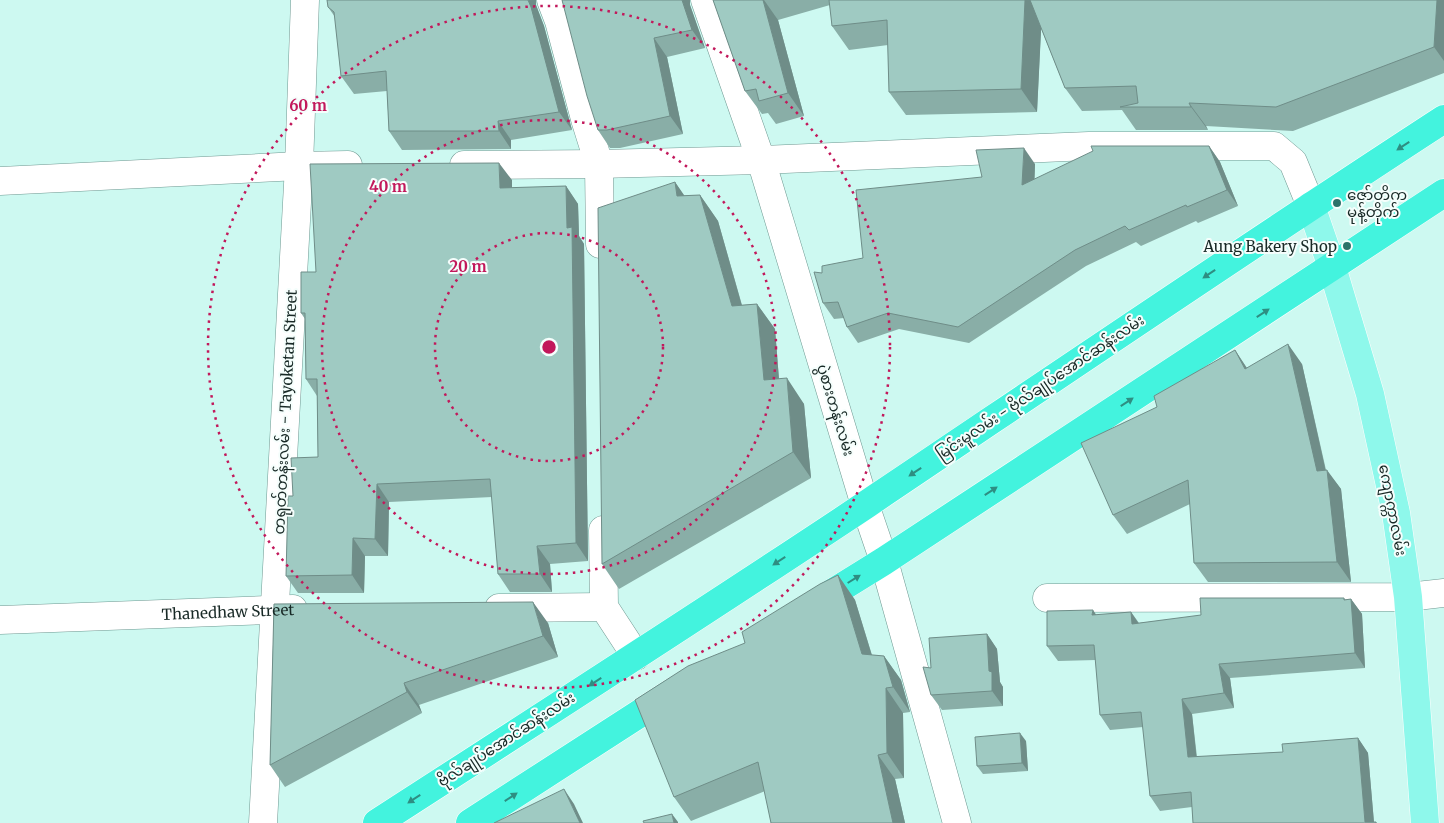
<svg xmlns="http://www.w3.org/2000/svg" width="1444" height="823" viewBox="0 0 1444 823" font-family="Merriweather,'Noto Sans Myanmar',serif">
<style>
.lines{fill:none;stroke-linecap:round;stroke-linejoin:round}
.minor-casing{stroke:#6f9992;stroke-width:29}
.major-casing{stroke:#fff;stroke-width:29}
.highway-casing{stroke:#fff;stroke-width:29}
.minor{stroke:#fff;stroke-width:28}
.major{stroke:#8ef8eb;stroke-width:28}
.highway{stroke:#43f3de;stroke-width:28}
.wall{fill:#89aea7}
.shaded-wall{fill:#6f8d88}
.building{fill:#9fcac2;stroke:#6f8d88}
.oneway{fill:#2e8e82}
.ring{fill:none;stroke:#c2185b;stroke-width:2.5;stroke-dasharray:2.5 5}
.poi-dot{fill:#2c7269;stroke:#f5fefc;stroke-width:2}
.labels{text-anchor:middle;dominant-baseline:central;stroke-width:4;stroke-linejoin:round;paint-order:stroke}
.poi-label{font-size:15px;fill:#182926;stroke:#f5fefc;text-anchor:start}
.street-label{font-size:15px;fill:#182926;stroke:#f5fefc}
.centre{fill:#c2185b;stroke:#f5fefc;stroke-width:2.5}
.ring-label{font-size:15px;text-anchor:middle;font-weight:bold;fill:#c2185b;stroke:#f5fefc;stroke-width:4;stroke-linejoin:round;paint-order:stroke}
</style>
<rect width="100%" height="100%" fill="#cdf9f1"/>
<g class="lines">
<g class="minor-casing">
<g id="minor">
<path d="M551,0L559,21L585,119L599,164L600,244"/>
<path d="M705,0L761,160L865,505L884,561L957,823"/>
<path d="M464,165L599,164L761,160L1089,146H1274L1293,162L1311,206"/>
<path d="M0,181L299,166L348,165"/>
<path d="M603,530L604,607L636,656"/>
<path d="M1047,598L1408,597L1444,593"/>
<path d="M499,608L604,607"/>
<path id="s1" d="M0,620L293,609"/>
<path d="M263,823L299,166L305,0"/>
</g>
</g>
<g class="major-casing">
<path id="major" d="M1311,206L1332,267L1370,394L1396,513L1408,597L1425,823"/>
</g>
<g class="highway-casing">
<path id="highway" d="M813,605L884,561L1444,193
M377,823C541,717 705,612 867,504C1059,375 1250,245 1444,119
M470,823L673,692"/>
</g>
<use href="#minor" class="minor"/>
<use href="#major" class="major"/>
<use href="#highway" class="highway"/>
</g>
<path class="wall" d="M327,0H536V5L544,26L572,130L511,140V149L402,150L389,131L387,91L354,94L341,76L335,17L328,7Z
M562,0H690V5L705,48L667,57L683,134L620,148H610L598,130Z
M713,0H1444V73L1293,131L1206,126L1208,130H1136L1122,110L1082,111L1065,88L1041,28L1037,112L906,115L889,92L888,45L849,50L832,26L830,5L778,20L804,116L776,124L768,113L762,114L745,91Z
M1209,146L1220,162L1238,206L1198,223L1196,221L1141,246L1136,242L1086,266L969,343L899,329L858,343L847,327L844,318L834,319L823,303L822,273L863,258L982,177L1035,164L1034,180Z
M512,180V188L566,186L578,204L579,236L584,244L588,561L550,564L552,592H510L498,574L492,497L389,502L388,556H365L364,593H298L286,576L293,496L318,457L317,396L306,379L305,319L301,313L316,272Z
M675,182L684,196L700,195L718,221L742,305L757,304L775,329L779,379L804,404L811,478L619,589L602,564Z
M1235,350L1247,368L1302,364L1326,470L1341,489L1351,582H1208L1194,563L1190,504L1127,534L1113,515L1157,407Z
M838,575L855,600L872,655L884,656L901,680L910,712L903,713L904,778L895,779L905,823H771L765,791L691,821L674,797L745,643Z
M1351,599L1362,614L1365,668L1230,678L1234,708L1192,714L1197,757L1283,752L1358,738L1368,753L1374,822H1376L1377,823H1193L1192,807L1160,811L1150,796L1143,727L1110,730L1100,715L1096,660L1058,661L1047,646L1097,615L1131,612L1139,623Z
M274,604L548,623L558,657L419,705L422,713L285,787L270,765Z
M987,634L997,649L1000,682L1003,687V706L942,710L931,695V668Z
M1026,741L1028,771L983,774L977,766Z"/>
<path class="shaded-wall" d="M528,0H536V5L544,26L572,130L559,112Z
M682,0H690V5L705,48L692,30Z
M763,0H764L778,20L804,116L788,93Z
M1025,0H1033L1042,12L1037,112L1021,89Z
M1437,0H1444V61L1434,47Z
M654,38L667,57L683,134L670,116Z
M1189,103L1206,126L1208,130L1191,107Z
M498,121L511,140V149L499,131Z
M1209,146L1220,162L1238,206L1227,190Z
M1024,148L1035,164L1034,201L1022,185Z
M499,163L512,180V206L500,188Z
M675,182L693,208L677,196Z
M566,186L578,204L579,236L584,244L588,561L576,543Z
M700,195L718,221L749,331L732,306Z
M757,304L775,329L781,405L764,380Z
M1288,344L1302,364L1329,486L1327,470L1341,489L1351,582L1337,562Z
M1235,350L1248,370L1245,369Z
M787,378L804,404L811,478L793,452Z
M377,484L389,502L388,556L375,539Z
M353,538L365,556L364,593L352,575Z
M537,546L550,564L552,592L540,574Z
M838,575L855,600L879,679L862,654Z
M1344,598L1352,609L1351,599L1362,614L1365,668L1355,653Z
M533,602L548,623L558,657L543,636Z
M1093,610L1103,625L1092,615Z
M1131,612L1141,627L1132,624Z
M987,634L997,649L1000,682L1003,687V706L992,691L989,671Z
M884,656L901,680L910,712L893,687Z
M1219,664L1230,678L1234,708L1224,693Z
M404,683L419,705L422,713L407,692Z
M886,688L903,713L904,778L887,753Z
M1182,699L1192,714L1198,772L1188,757Z
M1020,733L1026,741L1028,771L1022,763Z
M1358,738L1368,753L1374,823L1365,822Z
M878,755L895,779L905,823H893Z
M564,789L574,804L583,823H580Z
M672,814L678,822V823H674Z"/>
<path class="building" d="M327,0H528L531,7L559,112L498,121L499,131H389L386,71L341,76L334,12L328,7Z
M562,0H682L692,30L654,38L670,116L607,130H598L587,96Z
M713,0H763L788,93L759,101L756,89L745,91Z
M829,0H1025L1021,89L889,92L887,20L832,26Z
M1030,0H1437L1434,47L1276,107L1189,103L1191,107H1120L1138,103L1136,86L1065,88Z
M1091,146H1209L1227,190L1187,207L1186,205L1129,230L1125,226L1075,250L958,327L888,313L847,327L838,302L823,303L814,272L822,273V266L863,258L856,190L982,177L976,150L1024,148L1022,185L1093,151Z
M499,163L500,188L566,186L567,228L572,227L576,543L537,546L540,574H498L490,479L377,484L375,539L353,538L352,575L286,576L288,496H293L291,458L318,457L317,379H306L305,313H301V272H316L310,164Z
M675,182L677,196L700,195L732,306L757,304L764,380L787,378L793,452L602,564L598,208Z
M1288,344L1317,471L1327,470L1337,562L1194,563L1188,480L1113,515L1081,443L1157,407L1154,396L1235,350L1245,369Z
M838,575L862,654L884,656L893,687L886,688L887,753L878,755L893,823H771L758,762L674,797L635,700L688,666L745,643L742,632L820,584Z
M1200,598H1344V600L1351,599L1355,653L1219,664L1224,693L1182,699L1188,757L1283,752L1282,744L1358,738L1365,822H1376V823H1193L1191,792L1150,796L1141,712L1100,715L1094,645L1047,646V611L1093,610L1092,615L1131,612L1132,624L1201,615Z
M533,602L543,636L404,683L407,692L270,765L274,604Z
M987,634L989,671L992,672V691L931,695L923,667L931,668L929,638Z
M1020,733L1022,763L977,766L975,737Z
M564,789L580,823H494Z
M672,814L674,823H644L643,821Z"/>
<defs><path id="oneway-solid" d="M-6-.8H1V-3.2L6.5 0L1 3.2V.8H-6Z" transform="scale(1.25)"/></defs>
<g class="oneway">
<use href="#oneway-solid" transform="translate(1403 146) rotate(147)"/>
<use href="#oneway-solid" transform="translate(1209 274) rotate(146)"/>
<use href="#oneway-solid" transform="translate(1263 313) rotate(-33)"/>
<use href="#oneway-solid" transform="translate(1127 402) rotate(-33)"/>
<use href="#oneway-solid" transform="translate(915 472) rotate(146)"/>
<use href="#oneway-solid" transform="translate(991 491) rotate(-33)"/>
<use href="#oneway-solid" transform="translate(779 561) rotate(147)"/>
<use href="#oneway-solid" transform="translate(854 579) rotate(-32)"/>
<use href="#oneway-solid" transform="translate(595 682) rotate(147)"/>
<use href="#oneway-solid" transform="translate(511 797) rotate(-33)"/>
<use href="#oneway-solid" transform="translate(414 799) rotate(147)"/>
</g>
<g class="ring">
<circle cx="549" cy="347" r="114"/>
<circle cx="549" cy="347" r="227"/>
<circle cx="549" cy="347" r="341"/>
</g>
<g class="poi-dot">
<circle cx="1337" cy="203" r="5"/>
<circle cx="1347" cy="246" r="5"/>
</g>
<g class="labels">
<g class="poi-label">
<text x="1347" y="194">ဇော်တိက<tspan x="1347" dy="17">မုန့်တိုက်</tspan></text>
<text x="1337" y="246" text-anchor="end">Aung Bakery Shop</text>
</g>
<g class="street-label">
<text transform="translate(1040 387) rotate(-34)">မြင်းမူလမ်း - ဗိုလ်ချုပ်အောင်ဆန်းလမ်း</text>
<text transform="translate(836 410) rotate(73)">ပွဲစားတန်းလမ်း</text>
<text transform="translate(285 412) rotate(-87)">တရုတ်တန်းလမ်း - Tayoketan Street</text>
<text transform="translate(1393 510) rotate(79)">ကျောက္ကာလမ်း</text>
<text stroke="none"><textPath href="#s1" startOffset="228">Thanedhaw Street</textPath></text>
<text transform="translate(506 739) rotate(-33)">ဗိုလ်ချုပ်အောင်ဆန်းလမ်း</text>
</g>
</g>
<circle cx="549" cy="347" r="8" class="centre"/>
<g class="ring-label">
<text x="308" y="111">60 m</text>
<text x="388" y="192">40 m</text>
<text x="468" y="272">20 m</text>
</g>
</svg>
